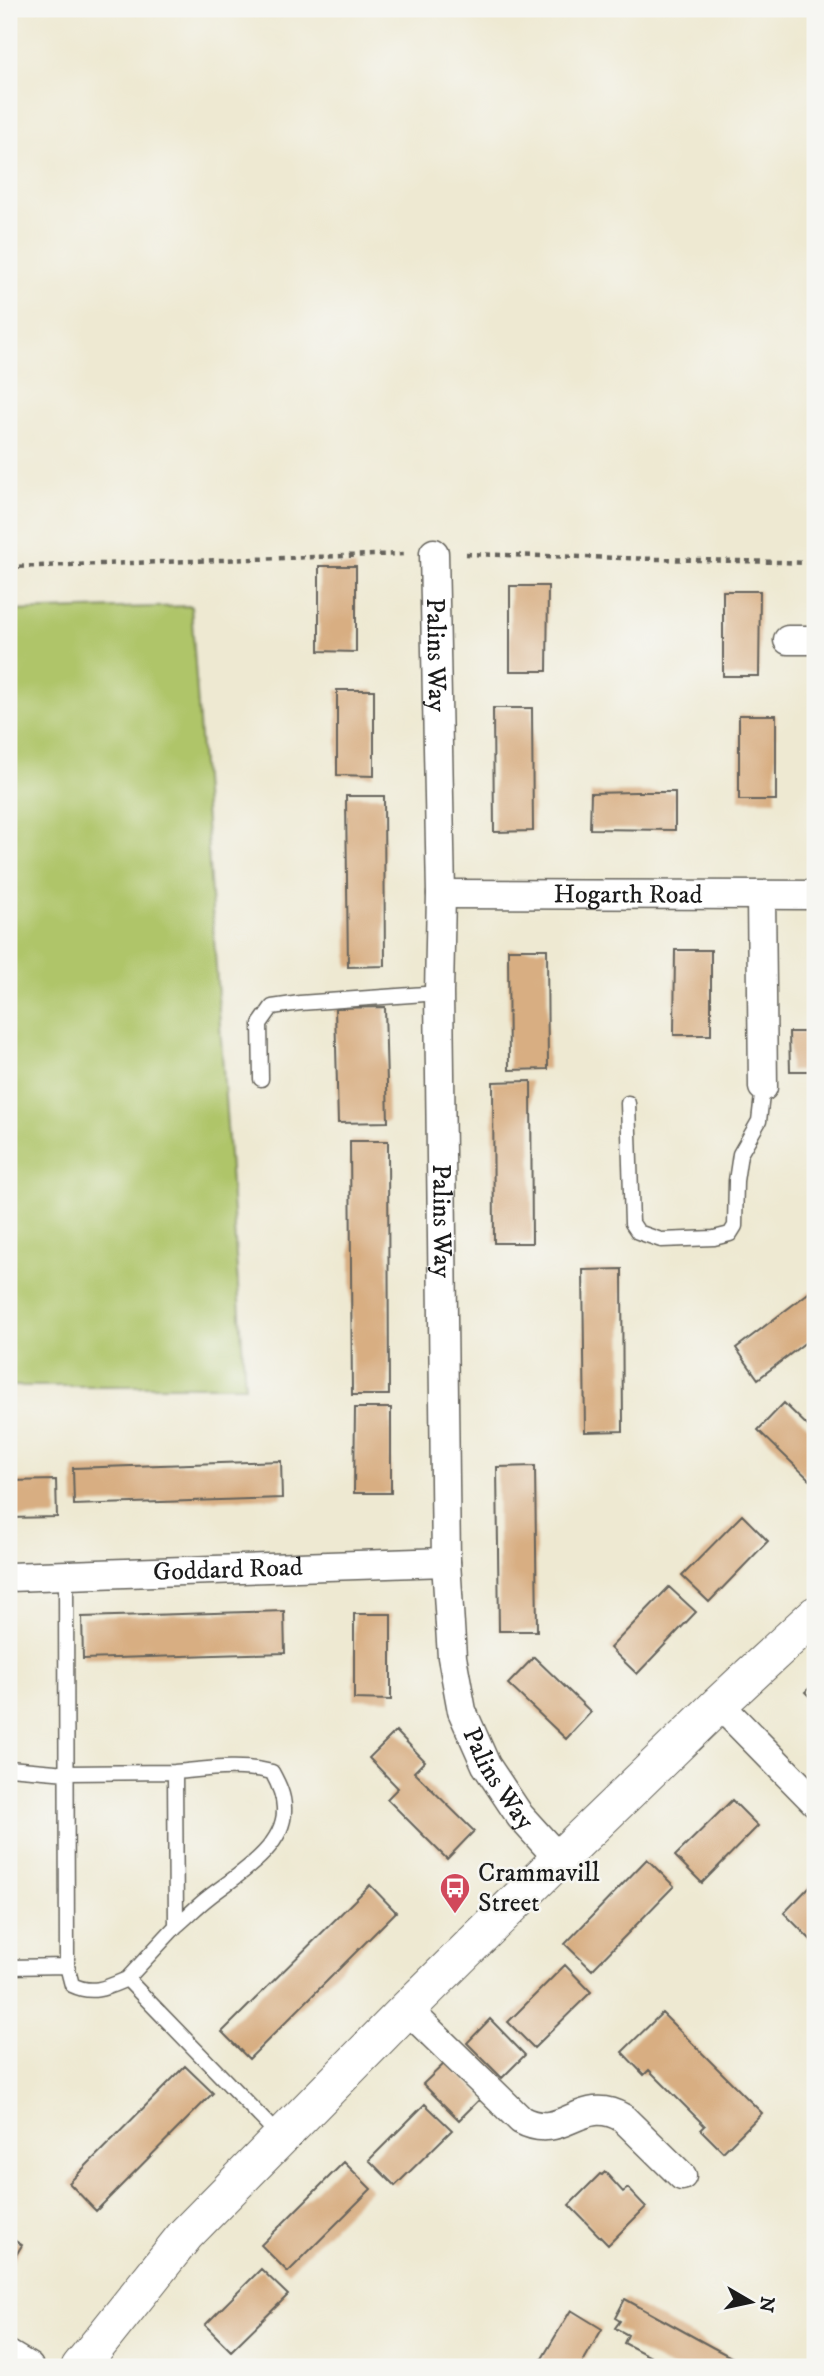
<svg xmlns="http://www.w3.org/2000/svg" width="824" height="2376" viewBox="0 0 824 2376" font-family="'IM FELL DW Pica',serif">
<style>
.green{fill:#afc569;stroke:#667042;stroke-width:2}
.building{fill:#d8ae82}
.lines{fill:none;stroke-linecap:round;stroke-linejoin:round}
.service-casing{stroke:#66645c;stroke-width:17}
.minor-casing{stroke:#66645c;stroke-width:31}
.tertiary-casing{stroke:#66645c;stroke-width:39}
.path{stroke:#66645c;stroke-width:4.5;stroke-dasharray:5 5;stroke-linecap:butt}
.service{stroke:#fff;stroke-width:14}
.minor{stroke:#fff;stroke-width:28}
.tertiary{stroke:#fff;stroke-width:37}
.labels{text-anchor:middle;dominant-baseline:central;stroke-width:5;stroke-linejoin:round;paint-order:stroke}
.street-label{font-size:26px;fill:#1c1c1c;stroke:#f6f6f2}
.poi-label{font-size:26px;fill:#1c1c1c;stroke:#f6f6f2;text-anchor:start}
</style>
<rect width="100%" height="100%" fill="#f6f6f2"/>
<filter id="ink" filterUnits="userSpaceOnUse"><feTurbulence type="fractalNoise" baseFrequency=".0143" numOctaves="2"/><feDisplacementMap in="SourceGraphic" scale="14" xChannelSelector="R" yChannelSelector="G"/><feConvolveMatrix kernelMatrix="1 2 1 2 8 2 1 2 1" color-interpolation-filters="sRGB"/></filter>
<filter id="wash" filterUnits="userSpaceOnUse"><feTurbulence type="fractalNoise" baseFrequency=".00686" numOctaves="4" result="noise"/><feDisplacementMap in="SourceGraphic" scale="28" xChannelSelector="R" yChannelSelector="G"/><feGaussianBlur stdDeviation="1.57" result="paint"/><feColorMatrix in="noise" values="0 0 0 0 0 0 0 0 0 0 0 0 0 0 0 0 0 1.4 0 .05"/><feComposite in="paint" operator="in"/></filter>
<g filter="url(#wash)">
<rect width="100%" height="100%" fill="#eee9d2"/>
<path class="green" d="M191,606L245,1386H9V611Z"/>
<g id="blocks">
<path class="building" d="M319,566H356V652L319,651Z
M510,586H548L547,671H510Z
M723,591H760L759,676H723Z
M337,690H374V776L337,775Z
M493,708H532L533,831L494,832Z
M739,715H776V800H739Z
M636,792H675V830L590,829L591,793Z
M346,796H384L385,966L348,967Z
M508,949H547L548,1069L509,1070Z
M675,950H711V1035H674Z
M385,1007L388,1122L338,1123L335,1008Z
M789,1032H815V1071H790Z
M531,1081L532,1243H494L493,1082Z
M350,1141H388L389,1395H352Z
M622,1269L623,1431L585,1432L583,1270Z
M815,1288V1335L758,1379L736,1348Z
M784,1403L815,1433V1485L758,1430Z
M355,1408H391V1493H354Z
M281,1461L282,1498L74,1505L73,1468Z
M535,1466L537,1631H499L497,1467Z
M56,1480L57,1517L9,1518V1481Z
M742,1515L768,1541L709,1602L682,1576Z
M669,1587L696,1612L637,1674L610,1648Z
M284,1611L285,1653L83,1659L82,1617Z
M354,1614H391V1700L354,1699Z
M534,1657L591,1712L566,1739L508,1684Z
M815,1683V1702L805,1692Z
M396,1731L425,1761L414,1772L474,1831L447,1859L387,1799L398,1788L369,1758Z
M732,1800L758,1826L702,1883L675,1856Z
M647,1859L674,1886L592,1970L565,1944Z
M814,1882L815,1883V1944L784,1913Z
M370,1885L396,1912L249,2059L222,2032Z
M565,1965L591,1992L534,2048L508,2022Z
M662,2013L762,2113L723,2152L701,2130L705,2126L649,2070L644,2075L622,2052Z
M490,2019L525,2055L502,2078L467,2043Z
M447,2061L482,2097L459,2120L423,2084Z
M185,2066L213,2093L96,2211L69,2183Z
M425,2104L452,2130L395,2186L369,2160Z
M344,2162L371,2189L288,2272L261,2245Z
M605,2172L623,2192L628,2188L646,2207L608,2245L569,2205L600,2174L602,2175Z
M9,2237L22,2245L9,2267Z
M261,2269L288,2295L231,2351L205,2325Z
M625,2299L712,2347L750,2367H670L624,2343L628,2335L615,2328L620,2321L615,2318Z
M571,2310L602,2329L580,2367H537Z"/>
</g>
</g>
<g filter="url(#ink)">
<use href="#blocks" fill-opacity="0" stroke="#66645c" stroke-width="2"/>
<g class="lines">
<g class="service-casing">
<path id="service" d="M261,1079L260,1024L272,1007L300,1003L439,993
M628,1103L632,1223L638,1232L661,1240L714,1238L730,1234L735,1226L736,1181L740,1154L759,1121L763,1087
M66,1574L67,1966L72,1985C93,1995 106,1988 127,1979L281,2138
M9,1768L67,1773L175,1772L176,1926L127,1979
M175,1772C208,1769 240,1764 272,1772C278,1783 284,1795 284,1808C286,1847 236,1876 209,1897C197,1906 187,1917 176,1926
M9,1967L67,1966"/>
</g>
<g class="minor-casing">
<g id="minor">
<path id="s1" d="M434,553L441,894L439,993L446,1562L452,1657L462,1711L486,1765L520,1816L559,1859"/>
<path d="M788,640H815"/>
<path id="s2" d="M441,894L815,895"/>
<path d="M761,896L763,1087"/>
<path id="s3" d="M9,1577L446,1562"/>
<path d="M719,1704L815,1802"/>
<path d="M407,2009L521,2120C564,2143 580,2093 623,2118L682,2176"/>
<path d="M9,2355L29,2367"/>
</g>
</g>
<g class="tertiary-casing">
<path id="tertiary" d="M80,2367L186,2234L407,2009L559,1859L719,1704L815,1615"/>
</g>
<path class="path" d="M466,554L815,563
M9,567L405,554"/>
<use href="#service" class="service"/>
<use href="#minor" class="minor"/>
<use href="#tertiary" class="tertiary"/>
</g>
</g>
<defs>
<g id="bus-pin" transform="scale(1.575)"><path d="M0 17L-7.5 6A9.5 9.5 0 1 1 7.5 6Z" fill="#d1495b" stroke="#f6f6f2"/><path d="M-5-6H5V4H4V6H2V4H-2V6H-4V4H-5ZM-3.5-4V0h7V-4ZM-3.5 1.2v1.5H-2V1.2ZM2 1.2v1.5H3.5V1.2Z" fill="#fff"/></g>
</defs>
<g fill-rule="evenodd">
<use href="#bus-pin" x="455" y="1888"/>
</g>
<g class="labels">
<g class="street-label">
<text stroke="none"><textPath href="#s1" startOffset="102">Palins Way</textPath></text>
<text stroke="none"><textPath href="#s2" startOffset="187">Hogarth Road</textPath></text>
<text stroke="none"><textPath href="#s1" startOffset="668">Palins Way</textPath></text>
<text stroke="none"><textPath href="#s3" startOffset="219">Goddard Road</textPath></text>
<text stroke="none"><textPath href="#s1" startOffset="1236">Palins Way</textPath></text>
</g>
<g class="poi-label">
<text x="478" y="1873">Crammavill<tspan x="478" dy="30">Street</tspan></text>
</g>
</g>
<rect width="824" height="2376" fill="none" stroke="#f6f6f2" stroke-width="35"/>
<g transform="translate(751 2302) rotate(99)" stroke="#f6f6f2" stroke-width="5" paint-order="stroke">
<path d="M0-5L12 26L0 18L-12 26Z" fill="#1c1c1c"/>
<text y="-10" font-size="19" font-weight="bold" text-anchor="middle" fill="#1c1c1c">N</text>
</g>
</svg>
